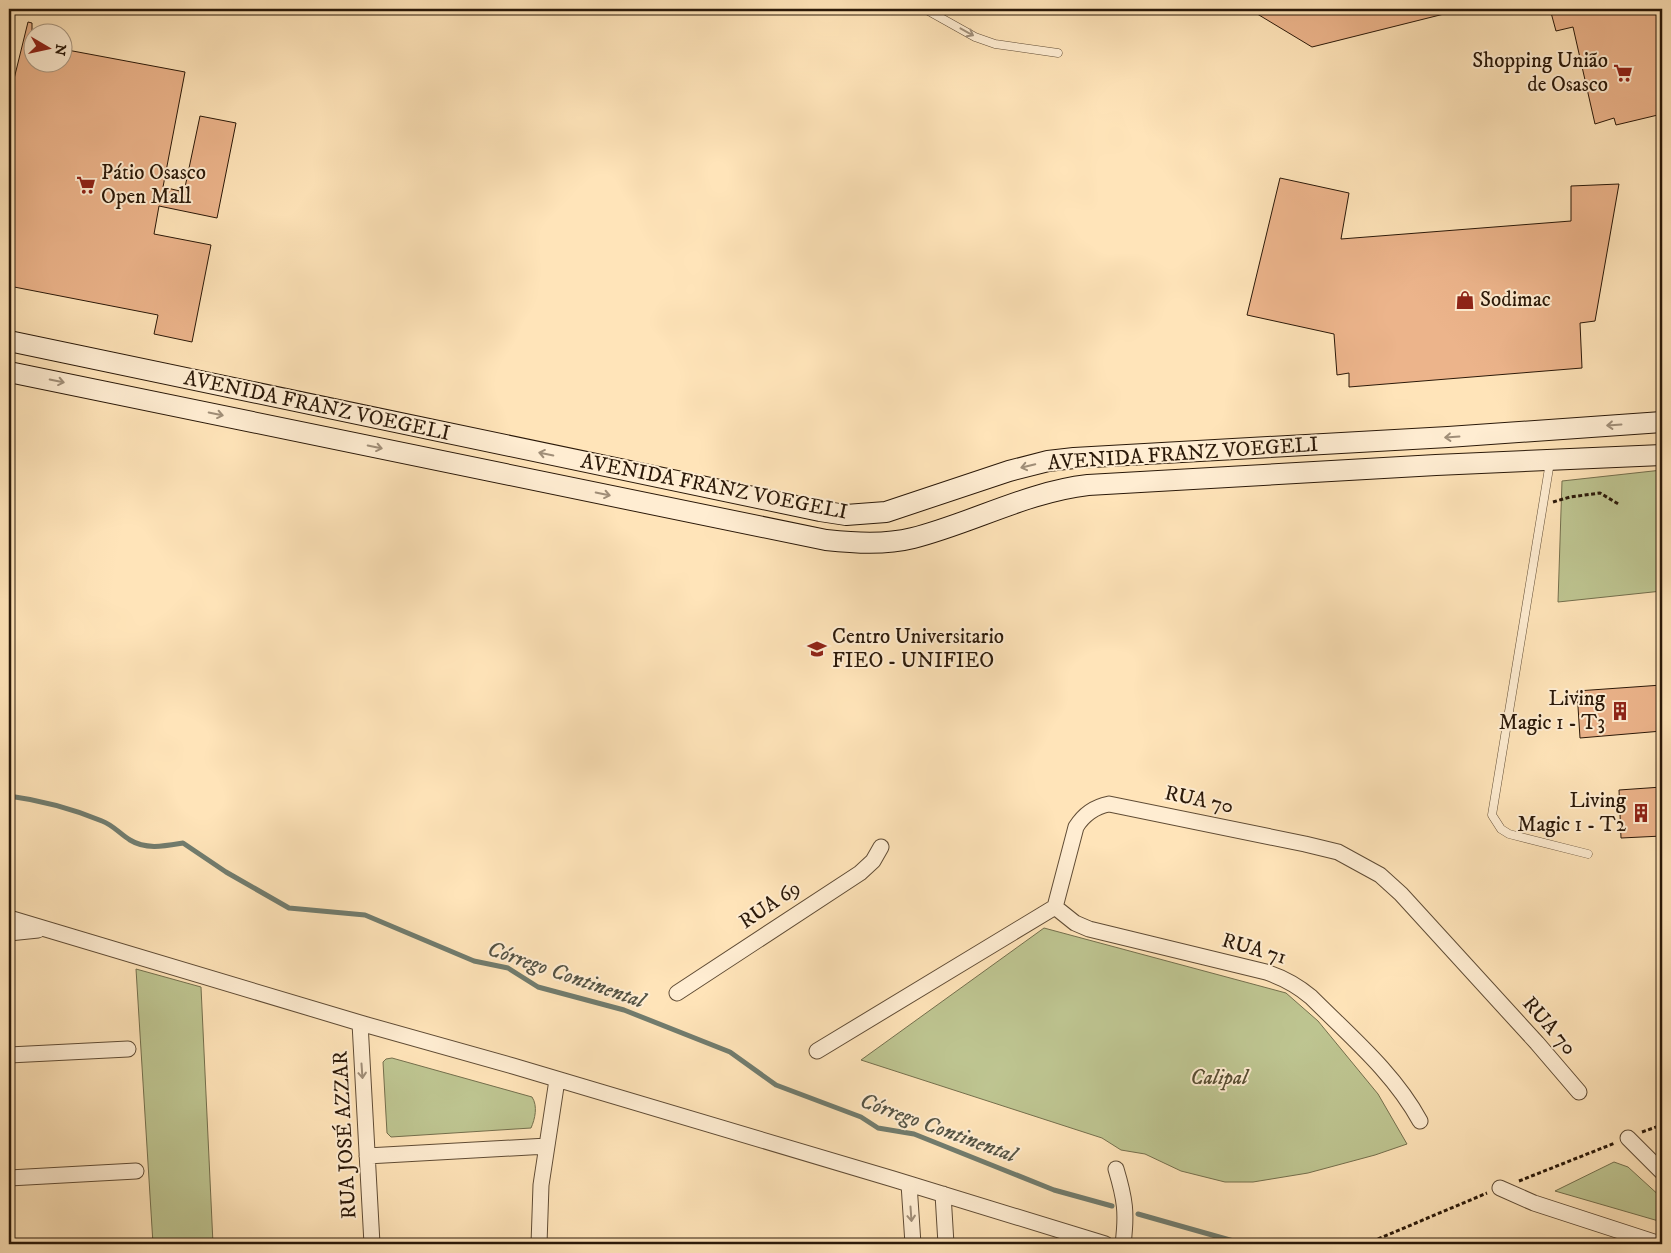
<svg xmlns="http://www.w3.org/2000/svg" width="1671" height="1253" viewBox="0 0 1671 1253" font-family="'IM FELL DW Pica',serif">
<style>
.green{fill:#bec591;stroke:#746f4d}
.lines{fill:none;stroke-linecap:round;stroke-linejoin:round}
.stream{stroke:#717c6e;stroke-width:5}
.building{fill:#ecb48b;stroke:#2b1909}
.service-casing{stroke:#604c35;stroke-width:9}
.minor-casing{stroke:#604c35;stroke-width:17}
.secondary-casing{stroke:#2b1909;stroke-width:22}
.path{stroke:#2b1909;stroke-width:3;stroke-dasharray:4 2.5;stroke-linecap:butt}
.service{stroke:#ffedd2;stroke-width:8}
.minor{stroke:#ffedd2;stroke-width:15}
.secondary{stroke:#ffedd2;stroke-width:20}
.oneway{stroke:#a08e78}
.labels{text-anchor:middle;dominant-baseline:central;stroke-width:4;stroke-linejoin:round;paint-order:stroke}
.poi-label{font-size:21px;fill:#2b1909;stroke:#ffedd2;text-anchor:end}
.street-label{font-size:21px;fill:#2b1909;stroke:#ffedd2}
.park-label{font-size:21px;font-style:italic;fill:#574d32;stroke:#ffedd2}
.water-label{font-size:22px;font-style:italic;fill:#545344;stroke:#ffedd2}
</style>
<rect width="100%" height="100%" fill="#ffe4b9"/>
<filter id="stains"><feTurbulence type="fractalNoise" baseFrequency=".004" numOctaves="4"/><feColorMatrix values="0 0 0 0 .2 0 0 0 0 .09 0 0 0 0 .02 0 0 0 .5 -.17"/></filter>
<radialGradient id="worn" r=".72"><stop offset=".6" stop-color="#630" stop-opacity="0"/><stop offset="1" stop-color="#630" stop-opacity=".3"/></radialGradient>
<path class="green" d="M1662,470V591L1558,602L1562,481Z
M1044,928L1286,993L1318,1021L1378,1094L1407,1144L1375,1155L1308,1173L1253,1182H1225L1181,1171L1145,1154L1121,1150L1102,1138L861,1060Z
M136,969L201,987L213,1244H153Z
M392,1058L532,1097C538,1106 535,1119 531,1128L391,1137L387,1133L383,1062L386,1059Z
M1614,1162L1628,1167L1662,1198V1222L1555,1191Z"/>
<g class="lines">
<path class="stream" d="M9,796C39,800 73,809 102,821C113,825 120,834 130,840C146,850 165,846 183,843L226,872L289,908L365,915L474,961L508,968L538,987L624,1010L730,1052L776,1085L861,1117L878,1128L914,1134L1054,1190L1112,1206
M1138,1214L1244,1244"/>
</g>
<path class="building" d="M1249,9H1448V13L1312,47Z
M1550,9H1662V114L1616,125L1614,118L1595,124L1573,27L1556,31Z
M28,22L32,23V62H62V49L185,72L163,187L184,192L200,116L236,123L217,218L159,206L154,234L211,245L192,342L154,334L158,315L9,286V83L14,79Z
M1280,178L1349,193L1341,239L1571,221V186L1619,184L1595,321L1580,323L1582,368L1349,387V373L1337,375L1334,334L1247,315Z
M1662,685V731L1580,738L1577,691Z
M1662,787V836L1621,838L1619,790Z"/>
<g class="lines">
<g class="service-casing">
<path id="service" d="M925,9L975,37L995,44L1058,53
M1550,462L1492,815L1501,829L1509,834L1588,854"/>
</g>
<g class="minor-casing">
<path id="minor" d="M1055,907L1075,923L1089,929L1266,972C1284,978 1297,985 1311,997C1350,1036 1394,1073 1420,1121
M9,918L360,1023L513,1066L893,1179L1105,1244
M9,933L38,930
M677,993L860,873L873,861L881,847
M360,1023L372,1244
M817,1051L1055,907L1076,827C1084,814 1094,807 1109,804L1305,844L1338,852L1380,875L1401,894L1537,1043L1579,1092
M9,1055L128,1049
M1628,1138L1662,1172
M367,1156L547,1146
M1116,1169C1125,1199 1127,1213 1123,1244
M9,1178L136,1171
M909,1184L913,1244
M1500,1188L1534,1203L1660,1244
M943,1194L946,1244
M539,1244L541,1185L557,1080"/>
</g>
<g class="secondary-casing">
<path id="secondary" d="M9,341L820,511L846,515L886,512L1009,471L1048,461L1074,458L1448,437L1662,422
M9,372L826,540C855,543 885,545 913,538C972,523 1027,492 1088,485L1436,465L1662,455"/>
</g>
<path class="path" d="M1553,502L1570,497L1600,493L1620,505
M1642,1132L1662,1125
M1519,1181L1615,1143
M1366,1244L1487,1193"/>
<use href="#service" class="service"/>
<use href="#minor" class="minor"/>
<use href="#secondary" class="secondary"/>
</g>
<defs><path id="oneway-shaft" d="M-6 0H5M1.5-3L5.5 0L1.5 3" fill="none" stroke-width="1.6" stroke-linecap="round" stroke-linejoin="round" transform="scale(1.25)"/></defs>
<g class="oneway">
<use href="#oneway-shaft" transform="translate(967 32) rotate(29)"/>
<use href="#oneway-shaft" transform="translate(57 381) rotate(12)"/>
<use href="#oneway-shaft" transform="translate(216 414) rotate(12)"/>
<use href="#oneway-shaft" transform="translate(1614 425) rotate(176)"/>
<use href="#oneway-shaft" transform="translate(1452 437) rotate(176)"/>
<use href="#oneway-shaft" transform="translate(375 447) rotate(12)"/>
<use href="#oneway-shaft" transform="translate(546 454) rotate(-168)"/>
<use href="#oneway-shaft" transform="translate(1028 466) rotate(166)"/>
<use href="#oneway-shaft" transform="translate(603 494) rotate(12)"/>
<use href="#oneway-shaft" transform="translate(362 1071) rotate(86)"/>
<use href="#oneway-shaft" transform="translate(911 1214) rotate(86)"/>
</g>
<defs>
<g id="supermarket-bare" transform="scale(1.5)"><path d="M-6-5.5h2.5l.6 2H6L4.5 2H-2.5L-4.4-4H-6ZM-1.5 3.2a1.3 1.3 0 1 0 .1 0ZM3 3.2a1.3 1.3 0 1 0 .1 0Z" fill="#8f2418" stroke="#ffedd2" stroke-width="2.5" paint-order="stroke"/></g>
<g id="shop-bare" transform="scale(1.5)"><path d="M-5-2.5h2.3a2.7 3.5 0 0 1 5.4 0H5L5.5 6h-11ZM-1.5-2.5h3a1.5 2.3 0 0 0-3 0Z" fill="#8f2418" stroke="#ffedd2" stroke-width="2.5" paint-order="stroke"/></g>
<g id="university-bare" transform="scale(1.5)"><path d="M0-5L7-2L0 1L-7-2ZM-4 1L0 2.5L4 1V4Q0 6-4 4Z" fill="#8f2418" stroke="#ffedd2" stroke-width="2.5" paint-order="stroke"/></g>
<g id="building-bare" transform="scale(1.5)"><path d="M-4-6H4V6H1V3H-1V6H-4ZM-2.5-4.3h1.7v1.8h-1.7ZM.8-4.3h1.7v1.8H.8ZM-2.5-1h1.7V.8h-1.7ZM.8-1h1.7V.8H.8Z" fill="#8f2418" stroke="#ffedd2" stroke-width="2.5" paint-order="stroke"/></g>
</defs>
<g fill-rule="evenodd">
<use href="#supermarket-bare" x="1623" y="73"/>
<use href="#supermarket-bare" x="86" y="185"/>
<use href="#shop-bare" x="1465" y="300"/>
<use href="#university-bare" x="817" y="649"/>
<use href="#building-bare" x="1620" y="711"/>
<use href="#building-bare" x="1641" y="813"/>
</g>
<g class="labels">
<g class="poi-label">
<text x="1608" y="61">Shopping União<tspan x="1608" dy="24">de Osasco</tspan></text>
<text x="101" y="173" text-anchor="start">Pátio Osasco<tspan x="101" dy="24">Open Mall</tspan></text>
<text x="1480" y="300" text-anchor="start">Sodimac</text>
<text x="832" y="637" text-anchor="start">Centro Universitario<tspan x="832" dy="24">FIEO - UNIFIEO</tspan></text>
<text x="1605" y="699">Living<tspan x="1605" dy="24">Magic 1 - T3</tspan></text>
<text x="1626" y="801">Living<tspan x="1626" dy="24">Magic 1 - T2</tspan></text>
</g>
<g class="street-label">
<text transform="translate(317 406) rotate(12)">AVENIDA FRANZ VOEGELI</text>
<text transform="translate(1183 454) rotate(-4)">AVENIDA FRANZ VOEGELI</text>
<text transform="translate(714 487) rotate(11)">AVENIDA FRANZ VOEGELI</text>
<text transform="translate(1199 800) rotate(12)">RUA 70</text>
<text transform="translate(770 905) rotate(-34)">RUA 69</text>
<text transform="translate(1254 949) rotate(16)">RUA 71</text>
<text transform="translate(1549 1026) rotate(49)">RUA 70</text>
<text transform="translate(345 1135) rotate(-93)">RUA JOSÉ AZZAR</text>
</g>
<g class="park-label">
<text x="1219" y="1078">Calipal</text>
</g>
<g class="water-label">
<text transform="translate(566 975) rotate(19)">Córrego Continental</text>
<text transform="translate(938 1128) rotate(20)">Córrego Continental</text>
</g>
</g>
<rect width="1671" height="1253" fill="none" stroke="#ffe4b9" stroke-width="30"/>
<rect x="10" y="10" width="1651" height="1233" fill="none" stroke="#2b1909" stroke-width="2.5"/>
<rect x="15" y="15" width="1641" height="1223" fill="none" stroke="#2b1909"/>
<g transform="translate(48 48) rotate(99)"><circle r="24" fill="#ffedd2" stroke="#aa9882"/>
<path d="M0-4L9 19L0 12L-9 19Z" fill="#8f2418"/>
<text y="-8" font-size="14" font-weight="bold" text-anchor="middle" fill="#2b1909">N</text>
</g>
<rect width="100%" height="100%" filter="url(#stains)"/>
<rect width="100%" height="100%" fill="url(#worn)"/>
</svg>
